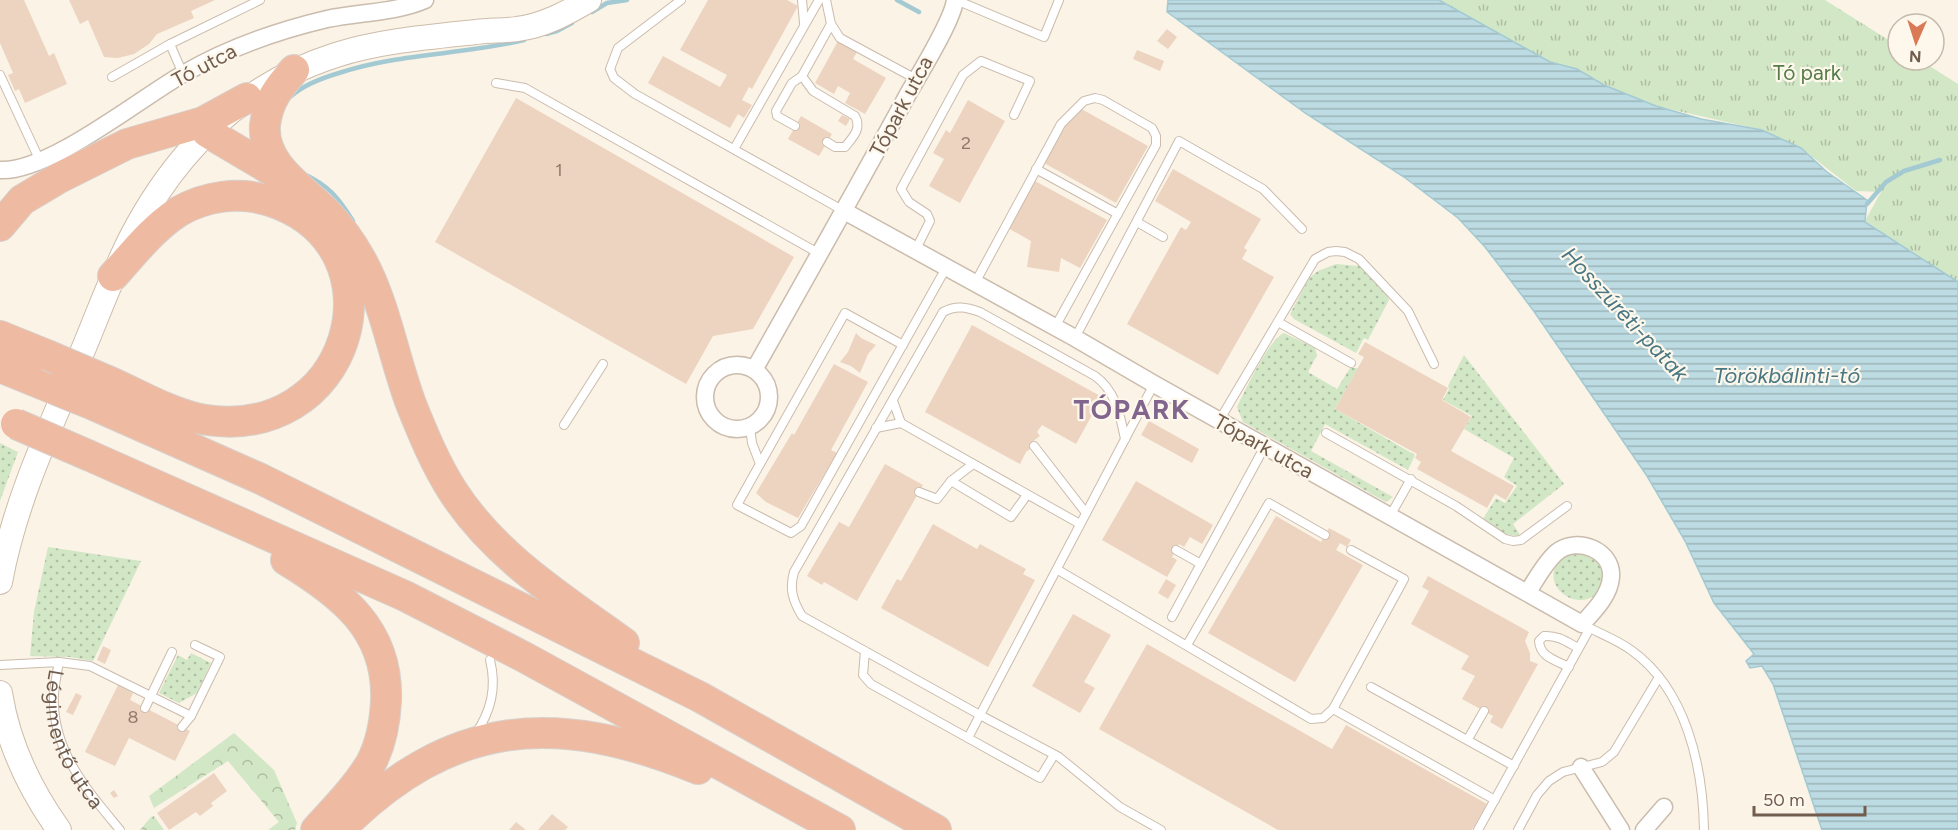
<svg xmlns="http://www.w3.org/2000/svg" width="1958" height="830" viewBox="0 0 1958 830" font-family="Figtree,sans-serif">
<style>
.grass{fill:url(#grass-dots)}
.forest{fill:url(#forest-crowns)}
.park{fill:url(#park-tufts)}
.water{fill:url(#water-rules);stroke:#a3cad3;stroke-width:1.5}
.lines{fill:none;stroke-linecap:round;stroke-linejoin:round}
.stream{stroke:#a3cad3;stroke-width:4.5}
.building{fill:#edd4c0}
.lane-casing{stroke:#cbbcad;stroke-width:10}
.street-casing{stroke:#cbbcad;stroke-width:19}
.secondary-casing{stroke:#cebcab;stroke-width:26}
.highway-casing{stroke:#d7d1cd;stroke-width:32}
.lane{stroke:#fff;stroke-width:8}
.street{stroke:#fff;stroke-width:16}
.secondary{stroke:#fff;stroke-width:24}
.highway{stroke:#efbaa2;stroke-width:30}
.highway-bridge-casing{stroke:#d7d1cd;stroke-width:32;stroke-linecap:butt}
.highway-bridge{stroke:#efbaa2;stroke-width:30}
.labels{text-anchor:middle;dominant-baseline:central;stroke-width:4.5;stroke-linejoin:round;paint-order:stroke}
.number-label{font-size:18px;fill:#907a6a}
.street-label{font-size:21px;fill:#715c4d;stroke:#fdf7ec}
.park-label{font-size:21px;fill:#567c49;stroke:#fdf7ec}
.water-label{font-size:22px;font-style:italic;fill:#497783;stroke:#fdf7ec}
.district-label{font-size:27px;font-weight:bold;letter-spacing:1.5px;fill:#82658d;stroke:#fdf7ec}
</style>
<defs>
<pattern id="grass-dots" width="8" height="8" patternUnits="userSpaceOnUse" patternTransform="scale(1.5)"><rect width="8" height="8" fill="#d2e7c6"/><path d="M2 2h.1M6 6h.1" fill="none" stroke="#afbea3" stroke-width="1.8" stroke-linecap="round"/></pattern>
<pattern id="forest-crowns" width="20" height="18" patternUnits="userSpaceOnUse" patternTransform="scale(1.5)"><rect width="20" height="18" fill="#d2e7c6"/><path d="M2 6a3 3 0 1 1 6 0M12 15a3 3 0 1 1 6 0" fill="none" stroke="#afbea3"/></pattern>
<pattern id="park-tufts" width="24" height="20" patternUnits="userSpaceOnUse" patternTransform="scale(1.5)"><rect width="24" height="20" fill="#d2e7c6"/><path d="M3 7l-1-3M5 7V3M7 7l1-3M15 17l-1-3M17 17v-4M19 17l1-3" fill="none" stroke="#afbea3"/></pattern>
<pattern id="water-rules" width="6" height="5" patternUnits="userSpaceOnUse" patternTransform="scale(1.5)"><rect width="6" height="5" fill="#bcdbe2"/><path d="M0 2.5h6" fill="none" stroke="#9db5b9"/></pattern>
</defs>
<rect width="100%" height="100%" fill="#faf3e6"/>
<path class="grass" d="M1336,264L1359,266L1387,295L1389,300L1368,340L1364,338L1356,353L1294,319L1290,314L1309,278L1318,271Z
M1284,333L1315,348L1317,355L1308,372L1337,389L1350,368H1358L1335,409L1415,455L1408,470L1325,424L1311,451L1393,497L1386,502L1243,422L1237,407C1245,391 1269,339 1284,333Z
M1464,355L1564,484L1513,524L1520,535C1506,539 1494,527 1483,519L1496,498L1505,503L1517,486L1504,477L1514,458L1464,429L1472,416L1443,400L1449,389L1448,386Z
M0,443L18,452L0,501Z
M48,547L141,561L93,661L70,657L30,656L34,612Z
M1586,550L1604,568C1603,574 1604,582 1601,587C1588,614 1545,595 1555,567C1556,562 1559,558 1563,556C1570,553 1579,552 1586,550Z
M191,653L211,663L197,693L179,703L159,693L178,655L187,660Z"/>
<path class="forest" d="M234,733L274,770L297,823L295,830H268L279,822L228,761L154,808L149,796Z
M154,816L164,830H140L151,817Z"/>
<path class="park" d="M1439,0H1825L1898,46V60H1920L1958,84V284L1865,221L1881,192L1856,191L1801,148L1762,130L1656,106L1550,62Z"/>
<path class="water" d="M1168,0H1439L1550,62L1577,69L1604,85L1656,106L1701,119L1762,130L1801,148L1827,172L1867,200L1865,222L1958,282V830H1822L1773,684L1762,666L1750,668L1746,661L1754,654L1714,603L1685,541L1647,476L1533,310L1485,247L1458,218L1404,177L1305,113L1167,12Z"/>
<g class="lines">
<path class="stream" d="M897,0L919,12
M592,12L607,3L627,0
M546,34L557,31L572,23
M290,97C303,85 322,78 339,73C399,53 463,55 524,40
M304,174C329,186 338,197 353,221
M1867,204L1886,182L1904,171L1940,160"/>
</g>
<path class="building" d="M0,0H24L49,56L54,53L67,84L25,103L19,89L15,91L8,75L13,73L0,43Z
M69,0H215L191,11L194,18L157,34L149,44L134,54L118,58L104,57L88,20L80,24Z
M708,0H787L798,6L752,89L749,87L742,100L752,105L744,118L738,114L730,128L648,83L663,56L720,87L727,75L680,50Z
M1167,29L1177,37L1168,49L1157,41Z
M838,41L857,52L853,59L886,78L865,114L845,103L850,93L838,86L834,94L815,83Z
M1137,50L1164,61L1160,71L1133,59Z
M516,98L794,257L753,329L713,336L686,384L435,242Z
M968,100L1005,121L960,203L929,186L944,159L933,153L946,130L950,133Z
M1076,106L1148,146L1116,203L1044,163Z
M842,115L850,119L846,126L838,121Z
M801,116L832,134L819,156L788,139Z
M1173,169L1261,219L1244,248L1247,250L1242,259L1274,277L1218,375L1127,324L1181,227L1186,230L1191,222L1155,201Z
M1035,181L1107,220L1080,268L1061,258L1059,272L1027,267L1031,241L1008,228Z
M972,325L1102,397L1076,444L1042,425L1037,432L1040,436L1032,442L1034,446L1026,452L1020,464L925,412Z
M856,333L861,338L876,345L868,354L860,373L851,366L840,362L848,352Z
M1365,342L1448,388L1442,400L1471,417L1451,451L1514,486L1506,500L1495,494L1487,508L1417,469L1421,462L1415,458L1417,454L1335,409L1364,357L1358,354Z
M834,364L868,382L831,450L837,453L798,518L766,502L756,493L792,433L794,435Z
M1149,421L1199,449L1192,463L1141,435Z
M885,464L923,485L857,601L824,582L822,585L807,576L839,522L849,527Z
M1136,481L1213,525L1202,544L1190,537L1184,547L1179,544L1172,557L1177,560L1167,577L1102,540Z
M1276,516L1321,542L1329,528L1351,540L1347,547L1340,543L1336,550L1363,565L1295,682L1208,633Z
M933,524L977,549L980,544L1026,569L1023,574L1035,580L988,667L881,608L897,579L901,581Z
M1428,576L1529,632L1525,641L1530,653V661L1538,664L1502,729L1490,722L1493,716L1462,699L1475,676L1461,669L1469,656L1411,624L1429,591L1422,587Z
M1166,579L1176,585L1168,599L1158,593Z
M1073,614L1111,635L1084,682L1095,688L1080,713L1032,686Z
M1147,644L1332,749L1346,725L1487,804L1472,830H1278L1099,729Z
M103,646L111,650L105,664L97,660Z
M118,685L133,693L130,700L190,731L175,761L129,738L115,766L85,752Z
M76,693L82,696L73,715L66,712Z
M214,773L227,791L211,803L213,806L200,816L196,812L169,830L157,813Z
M114,790L118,796L114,798L110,793Z
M552,814L568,827L565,830H538Z
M516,822L526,830H509Z"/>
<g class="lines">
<g class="lane-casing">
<g id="lane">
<path d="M681,0L618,48L610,69L614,78L635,94L844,211"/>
<path d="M802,0L804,23"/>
<path d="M826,0L831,24L840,38L916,79"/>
<path d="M956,0L1044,37L1059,0"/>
<path d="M170,44L183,74"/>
<path d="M0,75L40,161"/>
<path d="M112,77L170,44L260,0"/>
<path d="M496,83L525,88L820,254"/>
<path d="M795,126L777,116L776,111L792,83L802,76"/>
<path d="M827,142L835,147H845C853,137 862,129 855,116L813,91L802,76L831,24"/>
<path d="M734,149L819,0"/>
<path d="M1036,169L1118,214"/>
<path d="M1137,222L1163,237"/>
<path d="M915,251L930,221L927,214L909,202L901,189L963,75L981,61L1030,81L1014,115"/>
<path d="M975,283L1061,124L1084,101L1095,98L1103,100L1152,128L1156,136V145L1055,327"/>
<path d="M1278,322L1351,363"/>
<path d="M1075,338L1179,141L1263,189L1302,229"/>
<path d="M1154,384L980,715L1059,757L1120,807L1161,830"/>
<path d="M893,401L901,423L1080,524"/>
<path d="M1219,421L1315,259L1328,252L1336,251L1345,252L1359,259L1408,311L1434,364"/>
<path d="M564,425L603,364"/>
<path d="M750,427L752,443L760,464L737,505L791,533L801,526L946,268"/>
<path d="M876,428L901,423"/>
<path d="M1326,433L1456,506L1505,539L1513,541L1521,540L1567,506"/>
<path d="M1034,446L1086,513"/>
<path d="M760,464L845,313L903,345"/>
<path d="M951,481L1011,517L1027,495"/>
<path d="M919,492L937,499L951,481L973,464"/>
<path d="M1390,516L1411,479"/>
<path d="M1176,550L1201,564"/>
<path d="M1058,570L1311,719L1323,718L1333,709L1404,579L1351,550"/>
<path d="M1172,617L1265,446"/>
<path d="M1582,624C1598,633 1616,639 1631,650C1686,689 1703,766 1704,830"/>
<path d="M1187,645L1269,503L1325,535"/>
<path d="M865,651L863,675L871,684L968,738L980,715L802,616C793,601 789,589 794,572L943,312C956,305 966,307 980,312L1095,376C1116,391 1120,415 1125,439"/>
<path d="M59,662L90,666L191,716"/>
<path id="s1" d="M0,665L59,662C57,672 55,683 54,694C51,750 87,790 120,830"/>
<path d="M1569,667C1555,660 1540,657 1539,641L1544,636C1558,635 1567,642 1578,648"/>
<path d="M1371,687L1514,766"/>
<path d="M145,708L172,652"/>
<path d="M1333,709L1495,800"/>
<path d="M182,727L191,716L220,657L195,645"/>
<path d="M475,735C491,711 497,688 490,660"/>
<path d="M968,738L1040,778L1054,755"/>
<path d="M1468,739L1484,711"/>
<path d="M1478,830L1590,628"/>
<path d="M1518,830L1537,795L1549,781L1563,772L1602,762L1614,752L1659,677"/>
</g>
</g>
<g class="street-casing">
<path id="street" d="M0,170C48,173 139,99 183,74C228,48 276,31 327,19C359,12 395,13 425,0
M844,211L1075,338L1154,384L1527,593L1582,624C1594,611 1610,595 1611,577C1613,550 1577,536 1557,552C1545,562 1536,580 1527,593
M705 397a32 32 0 1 1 64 0a32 32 0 1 1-64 0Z
M754,370C806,278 858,186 908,94C920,73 953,20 955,0
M1581,767L1621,830
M1644,830L1664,807"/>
</g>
<g class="secondary-casing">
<path id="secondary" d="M0,582C14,505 47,434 78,362C96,320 111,277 132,236C177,150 242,85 336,55C380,41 429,37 476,32C490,30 503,31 517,29C543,26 567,13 589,0
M0,693C8,744 29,788 59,830"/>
</g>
<g class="highway-casing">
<path id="highway" d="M294,70C278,88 268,101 265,125C262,165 303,188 328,214C340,227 351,242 360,258C385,302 393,356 411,404C423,434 435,463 452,490C494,556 562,598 624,643
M207,132L283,177
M0,226L22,200L59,178L127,144L203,122L247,98
M0,336L47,355
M0,367L54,389
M108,381C136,393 166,411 196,418C352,451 409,246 270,201C239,191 205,196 178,212C152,229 133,254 113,276
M96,406L261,479L700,697L936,830
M90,456L405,596L524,657L840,830
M286,560C342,594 389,630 386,701C385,722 381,744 371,763C356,788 335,809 316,830
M339,830C452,717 556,711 698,769"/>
</g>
<use href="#lane" class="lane"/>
<use href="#street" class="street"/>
<use href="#secondary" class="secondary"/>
<use href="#highway" class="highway"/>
<g class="highway-bridge-casing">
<path id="highway-bridge" d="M47,355L108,381
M54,389L96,406
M16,424L90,456"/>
</g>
<use href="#highway-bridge" class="highway-bridge"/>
</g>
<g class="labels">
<g class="number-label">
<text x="966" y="143">2</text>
<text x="559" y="170">1</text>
<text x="133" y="717">8</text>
</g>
<g class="street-label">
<text transform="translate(204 65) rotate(-28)">Tó utca</text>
<text transform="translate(901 106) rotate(-62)">Tópark utca</text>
<text transform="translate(1264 446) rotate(29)">Tópark utca</text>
<text stroke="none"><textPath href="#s1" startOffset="141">Légimentő utca</textPath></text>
</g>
<g class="park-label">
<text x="1807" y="72">Tó park</text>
</g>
<g class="water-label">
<text transform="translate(1625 314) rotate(47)">Hosszúréti-patak</text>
<text x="1787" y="375">Törökbálinti-tó</text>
</g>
<g class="district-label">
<text x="1132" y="409">TÓPARK</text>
</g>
</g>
<g transform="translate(1916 42) rotate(183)"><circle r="28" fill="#fdf7ec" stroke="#c5b9ac" stroke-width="1.5"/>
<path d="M0-4.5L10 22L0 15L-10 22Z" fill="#da7956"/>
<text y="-9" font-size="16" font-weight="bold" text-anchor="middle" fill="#715c4d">N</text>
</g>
<path d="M1754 806v9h111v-9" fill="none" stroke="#715c4d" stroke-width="3"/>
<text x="1763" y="806" font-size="18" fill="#715c4d" stroke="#fdf7ec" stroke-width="4.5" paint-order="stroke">50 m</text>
</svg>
